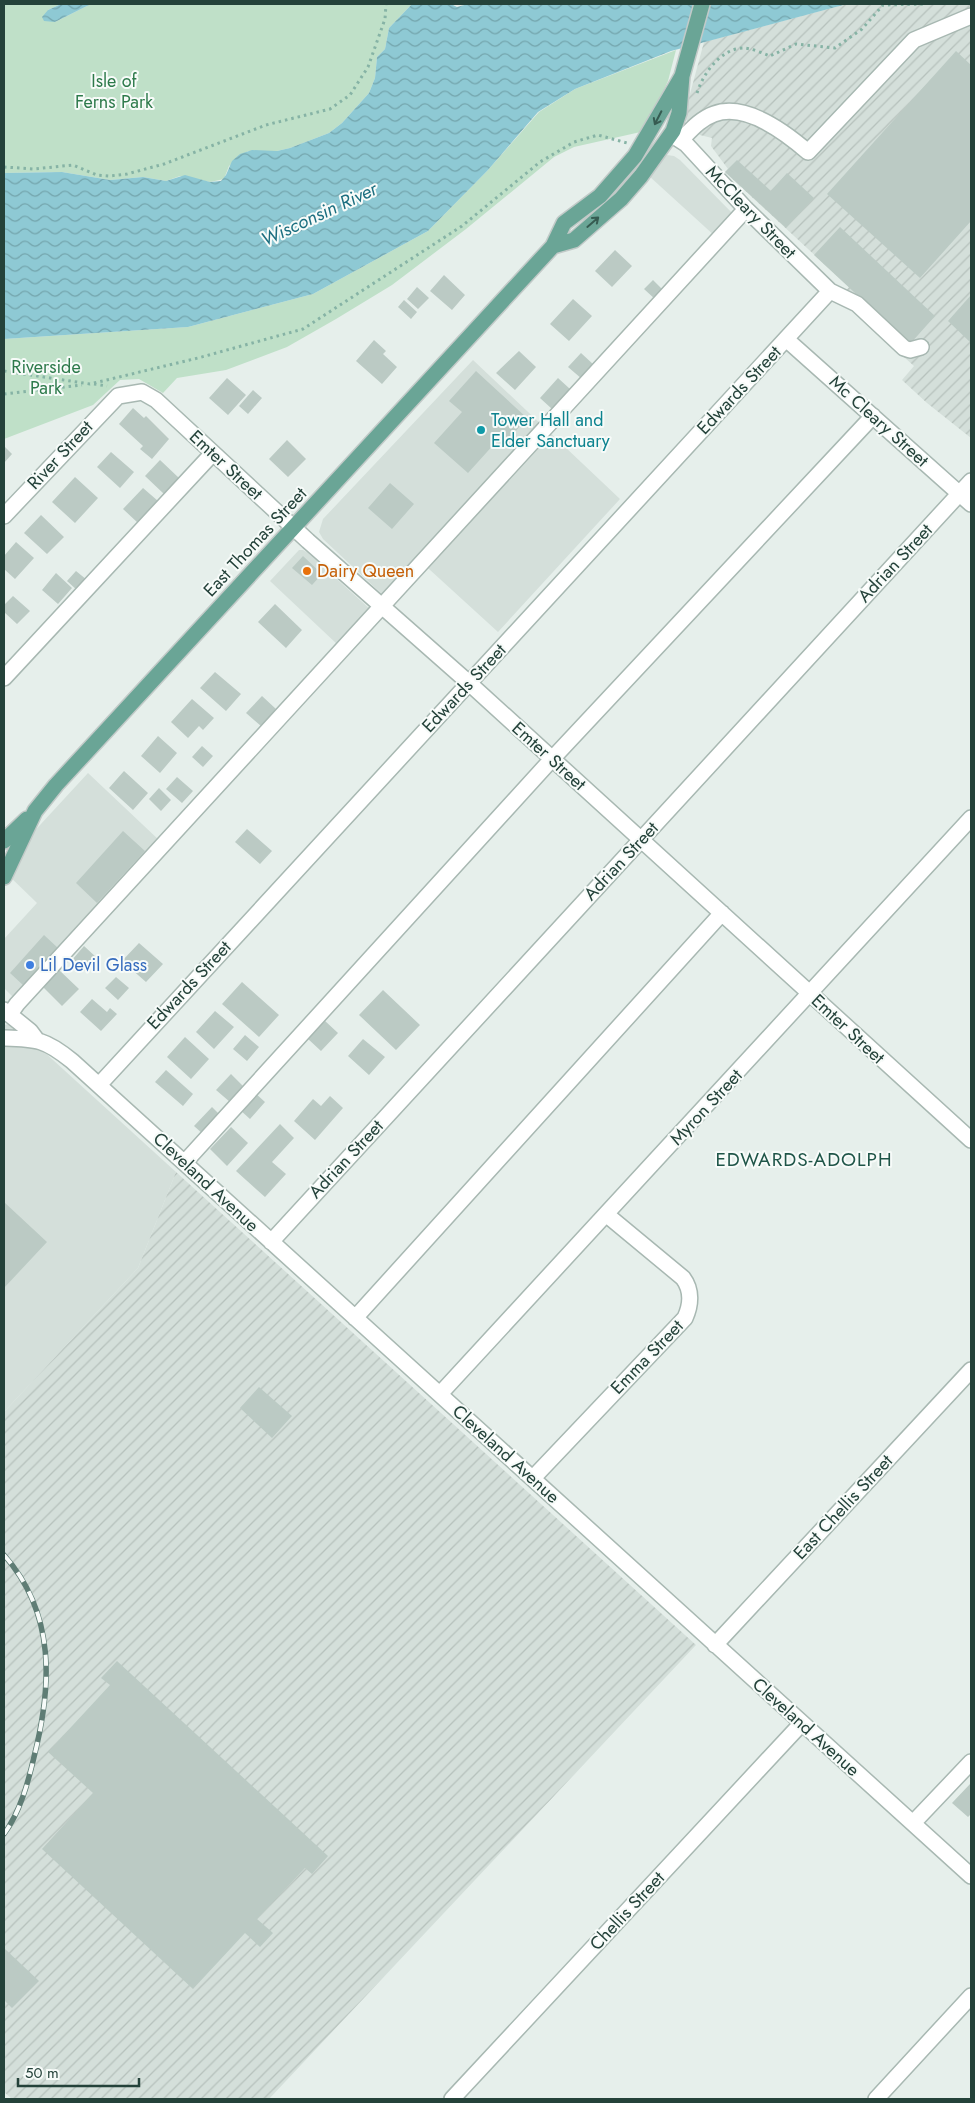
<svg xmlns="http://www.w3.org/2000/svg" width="975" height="2103" viewBox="0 0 975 2103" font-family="Jost,sans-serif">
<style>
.built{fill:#d4dfda}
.industrial{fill:url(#industrial-furrows)}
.green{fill:#bfe0c8}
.water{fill:url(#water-waves)}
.building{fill:#bbcac4}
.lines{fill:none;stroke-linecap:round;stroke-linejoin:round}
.minor-casing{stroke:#a8b8b2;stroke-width:18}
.major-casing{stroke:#c2cac8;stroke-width:18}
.path{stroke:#86b3a5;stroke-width:3;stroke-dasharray:2.5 4;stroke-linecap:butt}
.minor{stroke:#fff;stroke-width:15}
.major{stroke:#6aa596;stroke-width:15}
.rail-casing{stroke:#5f7d75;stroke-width:5.5}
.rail{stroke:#f7fbf9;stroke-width:4;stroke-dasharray:11;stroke-linecap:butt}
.oneway{stroke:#365b51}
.culture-dot{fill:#0f9aa8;stroke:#f7fbf9;stroke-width:2}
.food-dot{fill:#e8710a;stroke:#f7fbf9;stroke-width:2}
.shop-dot{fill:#3f7fe0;stroke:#f7fbf9;stroke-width:2}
.labels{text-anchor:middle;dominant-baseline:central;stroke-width:4;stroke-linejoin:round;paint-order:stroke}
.park-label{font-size:18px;fill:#2d7a4b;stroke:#f7fbf9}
.street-label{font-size:18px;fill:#24423a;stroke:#f7fbf9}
.culture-label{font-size:18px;fill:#0d838f;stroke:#f7fbf9;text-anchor:start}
.food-label{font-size:18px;fill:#c56008;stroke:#f7fbf9;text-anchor:start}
.shop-label{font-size:18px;fill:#366cbe;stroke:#f7fbf9;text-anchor:start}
.water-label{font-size:19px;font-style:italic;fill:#1c6f80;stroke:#f7fbf9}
.neighbourhood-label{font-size:19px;letter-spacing:1px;fill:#1f5548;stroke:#f7fbf9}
</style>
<defs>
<pattern id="industrial-furrows" width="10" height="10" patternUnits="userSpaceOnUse" patternTransform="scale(1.25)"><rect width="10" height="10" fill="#d4dfda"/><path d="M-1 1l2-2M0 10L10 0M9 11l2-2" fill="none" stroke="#b6c1bc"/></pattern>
<pattern id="water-waves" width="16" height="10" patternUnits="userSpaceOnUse" patternTransform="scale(1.25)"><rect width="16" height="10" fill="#8ec9d4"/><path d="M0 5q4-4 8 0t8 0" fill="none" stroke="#74a5ad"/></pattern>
</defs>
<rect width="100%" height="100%" fill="#e6efeb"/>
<path class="built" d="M667,155L674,156L680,160L735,216L716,237L649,176L663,157Z
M473,360L620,499L498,632L418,559L384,596L323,539L319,532L323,519Z
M299,550H303L308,553L371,610L338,645L270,581Z
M88,773L160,841L14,998L4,988V939L37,903L4,871V864Z
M9,1024L19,1029L176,1172L138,1268L4,1412V1025Z"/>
<path class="industrial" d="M847,4H971V438L927,403L902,380L914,366L839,299L849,287L725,172L728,169L711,146L712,138L700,135L686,120L687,105L704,42Z
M176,1172L696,1645L269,2099H12L4,2092V1412L138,1268Z"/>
<path class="green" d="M4,4H61L48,10L55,22L91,4H412L389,28L385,49L377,57L375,78L369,93L342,123L329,133L290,148L277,151H248L229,166L224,179L210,182L180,176L166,181L143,177L110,180L62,172L4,173Z
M676,50L668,81L645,131L574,147L554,157L466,229L392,285L336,319L287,347L226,370L177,378L163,393L139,379L120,380L93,405L4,439V339L188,327L313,294L428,231L488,170L539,112L575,89Z"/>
<path class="water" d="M61,4H91L55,22L44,21L42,17L48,10Z
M412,4H451L457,7L468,4H847L671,51L575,89L538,112L488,170L428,231L313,294L188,327L4,339V173L62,172L110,180L143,177L166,181L185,175L210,182L221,181L226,175L232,161L240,154L252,150L277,151L290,148L329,133L342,123L369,93L375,78L377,57L385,49L389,28Z"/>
<path class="building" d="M956,51L971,65V221L920,278L827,194Z
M737,160L771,191L787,173L814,198L786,228L725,172Z
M840,227L935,316L910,344L814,255Z
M615,250L632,266L612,287L595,271Z
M444,275L465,295L452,310L430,291Z
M653,280L664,291L656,300L644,289Z
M417,287L429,298L418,309L407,299Z
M971,295V343L948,321Z
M573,299L592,316L569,341L550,324Z
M404,300L417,312L411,319L398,307Z
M374,340L386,351L383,354L397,367L382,384L356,361Z
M519,351L536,367L515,390L496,373Z
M581,353L594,365L582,379L568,367Z
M476,371L527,418L502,447L496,442L468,473L434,443L462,412L449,401Z
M227,378L246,395L228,415L209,398Z
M558,378L570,389L552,409L540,398Z
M253,390L262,398L248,414L239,406Z
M133,408L144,418L146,416L169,439L152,459L140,449L143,446L119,424Z
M287,440L306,459L288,477L269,459Z
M4,446L12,454L4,463Z
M111,452L134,472L120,488L97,467Z
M160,460L179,478L164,494L145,476Z
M75,477L98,498L75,523L52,502Z
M390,483L414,504L392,529L368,508Z
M143,488L158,501L138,523L123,509Z
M41,515L64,537L47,554L24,533Z
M16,542L34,558L15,579L4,569V556Z
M303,556L322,574L312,585L292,568Z
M76,571L87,580L78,591L67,581Z
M56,573L72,588L58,604L42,590Z
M13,596L30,611L17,624L4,612V605Z
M275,604L302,630L286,648L258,622Z
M215,672L241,694L226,711L200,688Z
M262,696L276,709L261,726L246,713Z
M192,699L214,718L203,730L199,726L188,738L171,722Z
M158,736L177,753L160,773L141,756Z
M202,746L213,756L203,767L192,757Z
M124,771L148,793L133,810L109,788Z
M177,777L193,791L182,803L166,789Z
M159,788L171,800L161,811L149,799Z
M247,829L272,851L260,864L235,842Z
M123,831L145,851L97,903L76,883Z
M44,935L58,948L24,986L10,973Z
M139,943L163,964L146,982L122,961Z
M84,946L97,958L84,971L72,960Z
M59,970L79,989L62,1006L43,987Z
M116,977L129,988L118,1000L105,988Z
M242,982L279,1015L259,1037L222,1004Z
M383,990L420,1025L396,1050L359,1015Z
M92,999L107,1012L110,1008L117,1014L101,1031L80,1012Z
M215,1011L234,1027L214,1049L196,1032Z
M324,1020L338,1033L321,1051L307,1038Z
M245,1035L259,1047L247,1061L233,1049Z
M185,1037L209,1059L191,1079L167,1057Z
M363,1039L385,1057L369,1075L348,1056Z
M166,1070L193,1094L183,1106L155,1082Z
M231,1074L244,1087L230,1102L216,1090Z
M254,1092L265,1102L250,1119L239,1109Z
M330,1096L343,1108L315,1140L294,1121L313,1099L321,1106Z
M212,1107L220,1115L203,1134L194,1126Z
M280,1124L294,1138L272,1162L286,1174L265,1197L236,1171Z
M231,1127L248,1143L227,1166L210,1149Z
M4,1202L47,1242L4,1288Z
M259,1387L292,1416L272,1438L240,1408Z
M117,1661L328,1856L312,1874L305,1868L257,1919L273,1933L260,1947L245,1933L193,1989L42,1849L93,1793L48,1752L110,1685L101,1678Z
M970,1784L971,1785V1814L968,1817L952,1803Z
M4,1948L39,1981L12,2008L5,2001L4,2002Z"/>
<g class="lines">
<g class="minor-casing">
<path id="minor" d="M672,135L686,144L746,209L830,291L857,304L904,348L910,350L921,347
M681,140C691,130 700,119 714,114C746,102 786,133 808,152L914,40L971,16
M786,339L971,504
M4,516L118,396L142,392L156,400L308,541L469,683L971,1140
M4,678L213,453
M4,1010L30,1031L36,1039
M10,1014L17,1004L746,209
M4,1038C37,1039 45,1039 72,1061L971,1876
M99,1085L830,291
M185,1162L552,759L873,416
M271,1242L971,481
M355,1318L722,913
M440,1394L971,818
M533,1478L685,1318C691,1305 692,1290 683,1278L607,1215
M715,1645L971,1370
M913,1823L971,1762
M452,2099L802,1723
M876,2099L971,1996"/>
</g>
<g class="major-casing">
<path id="major" d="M553,246L574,240L621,199L641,176L673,131L679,113L682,76L702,4
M4,841L27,819
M4,877L35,811L56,785L553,246L564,223L600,196L635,156L682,76"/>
</g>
<path class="path" d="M697,93C703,74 720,49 743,48C751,48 762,53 770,56L796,44L835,48L862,29L883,5L926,4
M4,167L34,169L73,165L97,175L109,176L127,174L164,164L266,125L330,109L350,95L368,67L385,19L386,4
M4,371L90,384L198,358L303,329L462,226L540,162L574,142L598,135L627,143
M94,384L107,386
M4,394L82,385"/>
<use href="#minor" class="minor"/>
<use href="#major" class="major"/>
<g class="rail-casing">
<path id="rail" d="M4,1555C56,1614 52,1686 34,1757C28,1783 20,1812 4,1834"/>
</g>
<use href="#rail" class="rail"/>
</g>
<defs><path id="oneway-shaft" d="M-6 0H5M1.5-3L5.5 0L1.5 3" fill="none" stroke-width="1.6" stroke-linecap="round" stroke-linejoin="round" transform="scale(1.25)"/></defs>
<g class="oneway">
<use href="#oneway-shaft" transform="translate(658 118) rotate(117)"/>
<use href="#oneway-shaft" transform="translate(593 222) rotate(-41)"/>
</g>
<circle class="culture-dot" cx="481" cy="430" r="5"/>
<circle class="food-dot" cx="307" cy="571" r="5"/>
<circle class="shop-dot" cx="30" cy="965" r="5"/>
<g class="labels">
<g class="park-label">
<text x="114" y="81">Isle of<tspan x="114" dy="21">Ferns Park</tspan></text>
<text x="46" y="367">Riverside<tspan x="46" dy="21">Park</tspan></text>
</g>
<g class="street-label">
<text transform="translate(751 212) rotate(46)">McCleary Street</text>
<text transform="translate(739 390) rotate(-47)">Edwards Street</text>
<text transform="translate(879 421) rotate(42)">Mc Cleary Street</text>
<text transform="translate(60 455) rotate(-47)">River Street</text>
<text transform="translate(226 465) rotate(43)">Emter Street</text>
<text transform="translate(255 542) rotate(-47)">East Thomas Street</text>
<text transform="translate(895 563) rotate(-47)">Adrian Street</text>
<text transform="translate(464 688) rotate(-47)">Edwards Street</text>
<text transform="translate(549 756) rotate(42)">Emter Street</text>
<text transform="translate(621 861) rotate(-47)">Adrian Street</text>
<text transform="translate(189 985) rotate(-47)">Edwards Street</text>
<text transform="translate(848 1029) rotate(43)">Emter Street</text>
<text transform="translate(706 1107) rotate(-47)">Myron Street</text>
<text transform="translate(346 1159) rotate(-47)">Adrian Street</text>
<text transform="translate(206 1182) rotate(43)">Cleveland Avenue</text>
<text transform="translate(647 1357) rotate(-46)">Emma Street</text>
<text transform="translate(506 1454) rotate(42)">Cleveland Avenue</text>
<text transform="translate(843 1507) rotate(-47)">East Chellis Street</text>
<text transform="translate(806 1727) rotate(42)">Cleveland Avenue</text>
<text transform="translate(627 1911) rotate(-47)">Chellis Street</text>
</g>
<g class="culture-label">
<text x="491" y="420">Tower Hall and<tspan x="491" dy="21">Elder Sanctuary</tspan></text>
</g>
<g class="food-label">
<text x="317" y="571">Dairy Queen</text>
</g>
<g class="shop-label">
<text x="40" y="965">Lil Devil Glass</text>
</g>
<g class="water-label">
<text transform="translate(319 214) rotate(-25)">Wisconsin River</text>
</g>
<g class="neighbourhood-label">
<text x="804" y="1159">EDWARDS-ADOLPH</text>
</g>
</g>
<rect width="975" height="2103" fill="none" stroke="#24423a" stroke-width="10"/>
<path d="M18 2078v8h121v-8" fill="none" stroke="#24423a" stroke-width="2.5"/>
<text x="25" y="2078" font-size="15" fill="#24423a" stroke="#f7fbf9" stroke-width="4" paint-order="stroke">50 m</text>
</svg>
